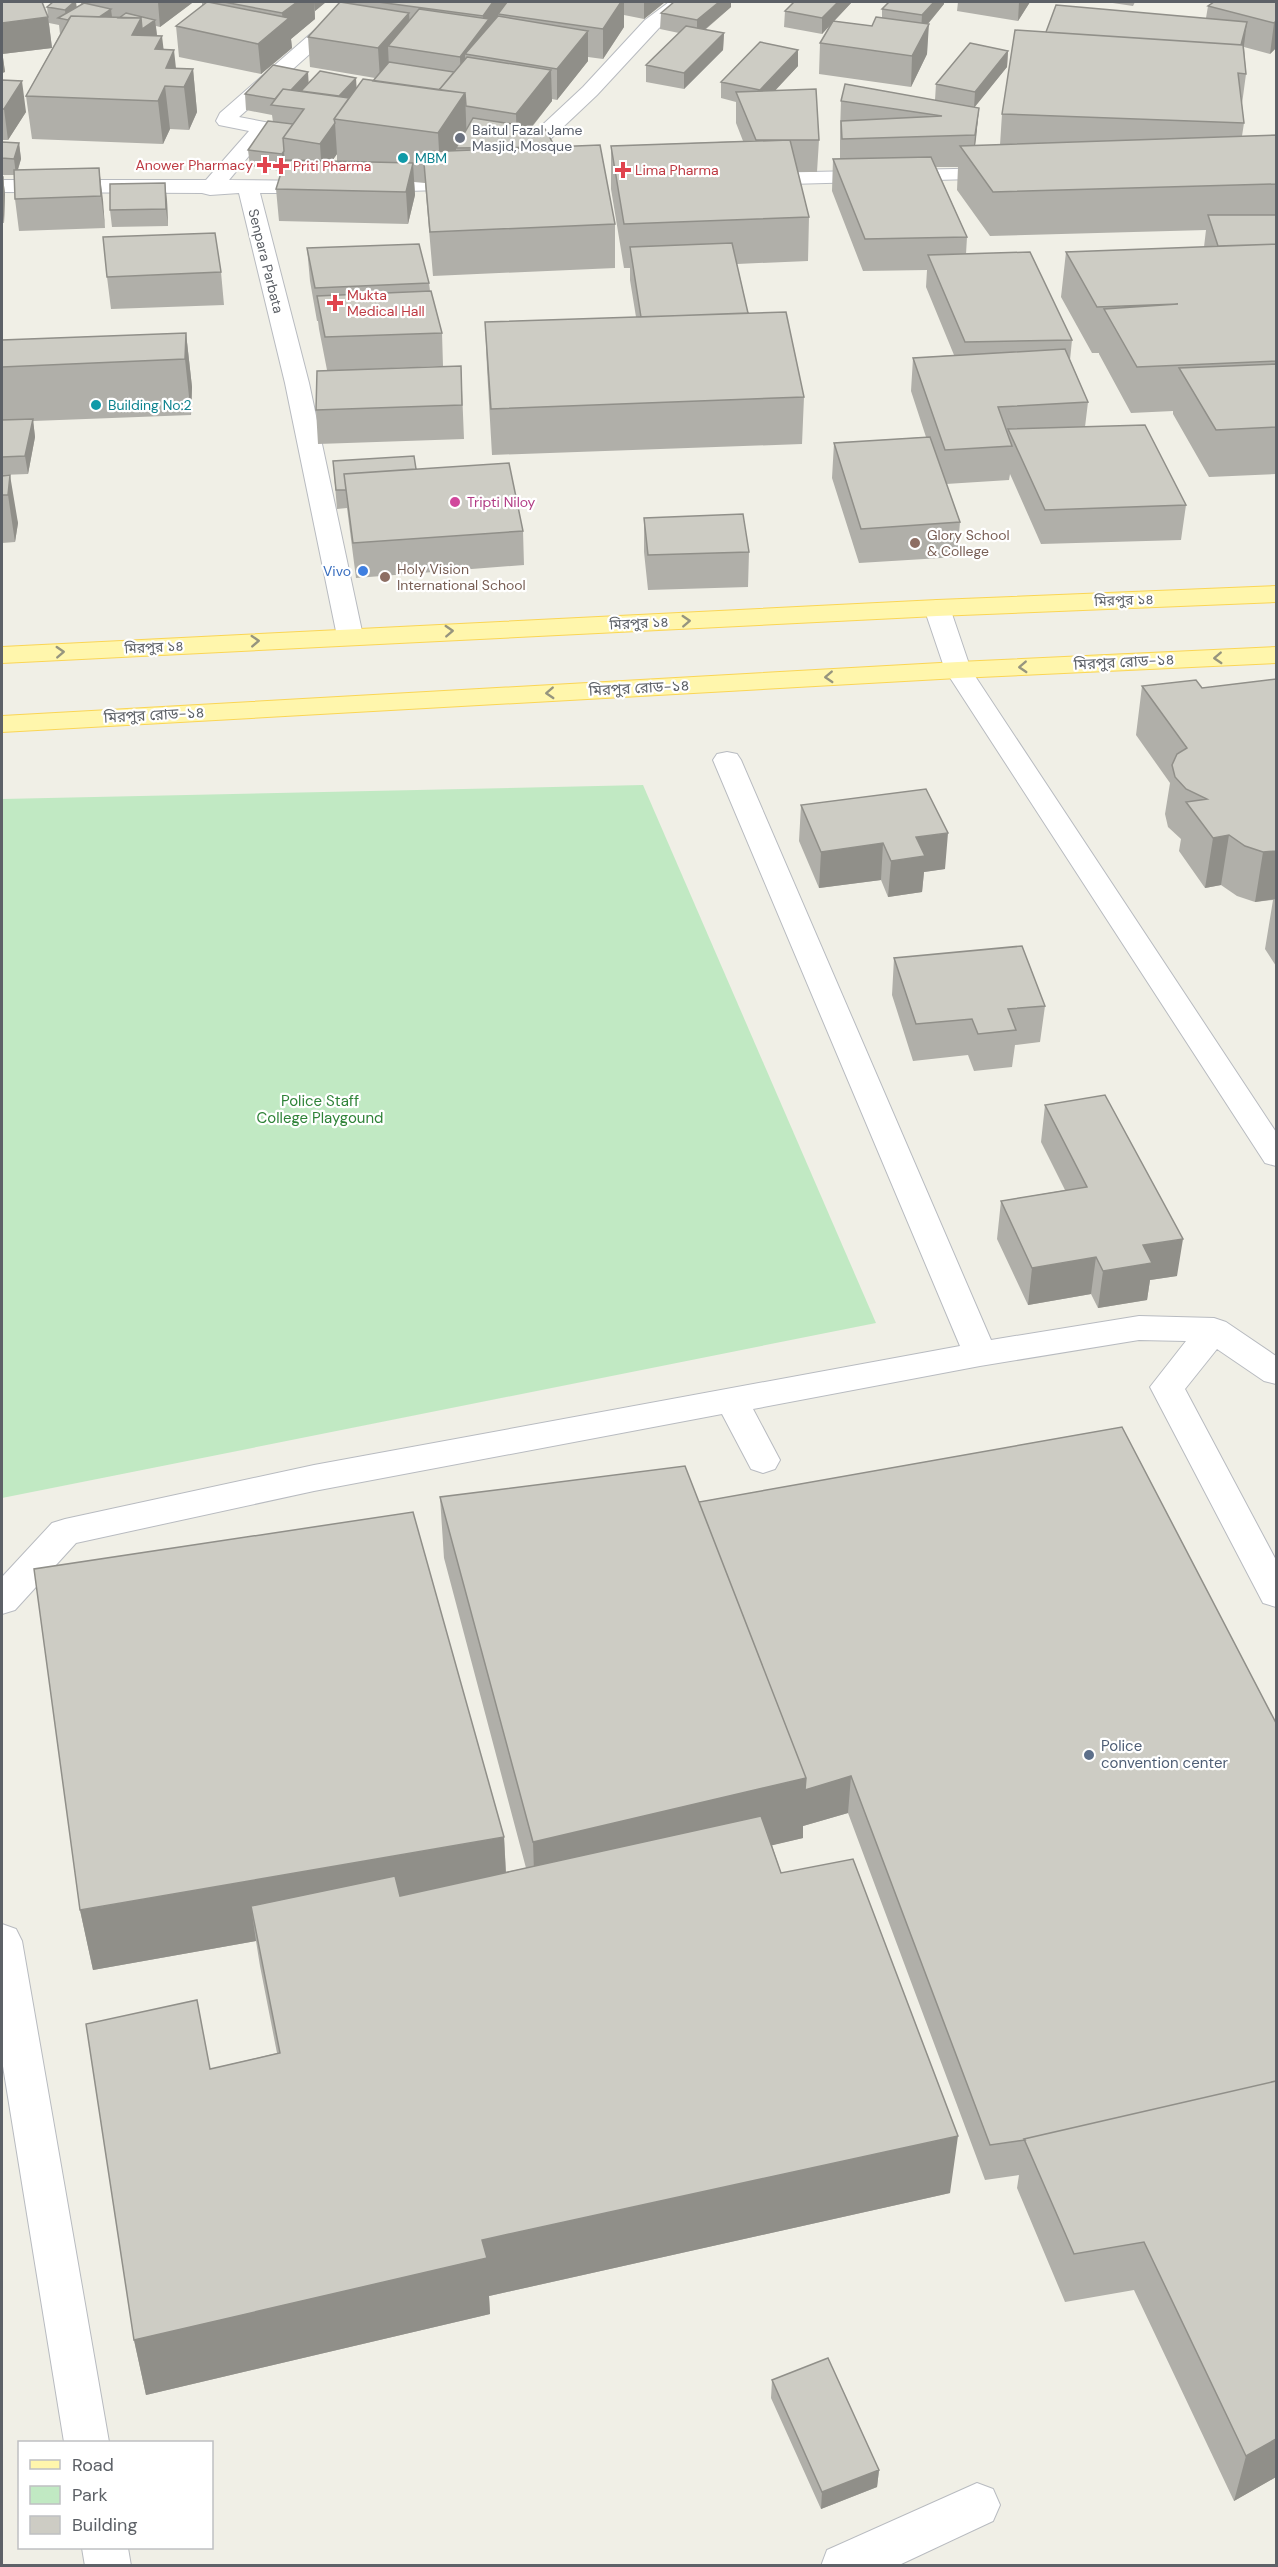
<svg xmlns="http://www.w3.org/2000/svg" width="1278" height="2567" viewBox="0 0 1278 2567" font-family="'DM Sans','Noto Sans Bengali',sans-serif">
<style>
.green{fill:#c1e9c3}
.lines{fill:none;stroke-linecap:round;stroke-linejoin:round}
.minor-casing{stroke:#b8bbc0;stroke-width:2}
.major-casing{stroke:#fad555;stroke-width:2}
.minor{fill:#fff;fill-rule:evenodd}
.major{fill:#fff6ac;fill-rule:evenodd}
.wall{fill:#b0afa9;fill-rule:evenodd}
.shaded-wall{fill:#908f89}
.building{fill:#cdccc4;stroke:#908f89;stroke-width:1.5}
.oneway{stroke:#96957f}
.worship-dot{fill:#6b7280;stroke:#fff;stroke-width:2}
.culture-dot{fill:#0f9aa8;stroke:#fff;stroke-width:2}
.health-dot{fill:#e0444e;stroke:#fff;stroke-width:2}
.hotel-dot{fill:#d1479c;stroke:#fff;stroke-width:2}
.education-dot{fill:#8d6e63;stroke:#fff;stroke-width:2}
.shop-dot{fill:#3f7fe0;stroke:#fff;stroke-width:2}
.service-dot{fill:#5c6f8a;stroke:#fff;stroke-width:2}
.labels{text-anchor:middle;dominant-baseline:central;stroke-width:4.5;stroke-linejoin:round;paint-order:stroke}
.far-worship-label{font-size:14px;fill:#5b616d;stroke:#fff;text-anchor:start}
.far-culture-label{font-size:14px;fill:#0d838f;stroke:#fff;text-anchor:start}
.far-health-label{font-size:14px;fill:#be3a42;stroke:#fff;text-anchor:start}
.far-street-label{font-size:14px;fill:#5d6167;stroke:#fff}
.far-hotel-label{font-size:14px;fill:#b23c85;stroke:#fff;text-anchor:start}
.far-education-label{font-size:14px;fill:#785e54;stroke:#fff;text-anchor:start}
.far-shop-label{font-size:14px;fill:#366cbe;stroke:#fff;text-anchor:end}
.street-label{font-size:15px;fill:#5d6167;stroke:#fff}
.park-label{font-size:15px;fill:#2f8338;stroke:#fff}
.service-label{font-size:15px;fill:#4e5e75;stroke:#fff;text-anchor:start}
</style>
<rect width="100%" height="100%" fill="#f0efe6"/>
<path class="green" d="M643,785L876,1323L2,1498V799Z"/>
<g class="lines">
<g class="minor-casing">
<path id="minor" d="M347,2H368L239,117L270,123L273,127L229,180L321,181L329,182L332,187L329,192L321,193H260L309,383L363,636L359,642L350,644L341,642L337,636L285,383L239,193L210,195L202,193L2,192V180H206L249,131L219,125L216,121L220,113Z
M669,2H691L659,28L597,95L543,146L559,158L556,162C544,166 527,158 520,147L523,143L583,87L645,20Z
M1002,168L1009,170L1013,174L1009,178L756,185L749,183L745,179L749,175L756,173Z
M471,178L479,179L482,184L479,189L369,192L361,191L358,186L361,181L369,180Z
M937,600L946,603L950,608L971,670L1276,1132V1166L1265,1163L945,670L924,608L928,603Z
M727,752L737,754L741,760L991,1340L1139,1316L1214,1318L1226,1322L1276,1356V1384L1264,1381L1217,1349L1185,1389L1276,1560V1607L1263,1603L1150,1387L1186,1341L1139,1340L980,1366L753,1409L780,1460L775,1469L763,1473L751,1469L722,1414L314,1491L76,1543L15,1610L2,1614V1577L52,1523L65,1519L314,1465L960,1346L713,760L717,754Z
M2,1924L16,1929L22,1941L109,2442H64L2,2060Z
M977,2483L993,2489L1000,2505L993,2521L897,2566H821L827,2550Z
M82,2548H128L131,2566H85Z"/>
</g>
<g class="major-casing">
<path id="major" d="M1276,586V602L937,616L2,663V647L937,600Z
M1276,647V663L958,678L2,732V716L958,662Z"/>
</g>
<use href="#minor" class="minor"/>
<use href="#major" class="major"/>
</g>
<path class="wall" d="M2,2L48,17L47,7L53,2H76V7L81,5V2H192V3L160,27L156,26L157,36L164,50L176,68L193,69L197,112L189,130L170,129L163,144L32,139L26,96L60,34L59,25L49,23L52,48L2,54V51L5,72L2,73Z
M202,2H326L315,11V19L291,39L292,48L261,74L179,57L176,26L202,6Z
M349,2H665L644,19L624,15V27L603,59L588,57V61L557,100L552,99V101L532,127L555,147L615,224V268L433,276L425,183L414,182L415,195L408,224L279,221L276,189L281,171L250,166L248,150L273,122L272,115L246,110L245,94L309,84L357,87L373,81L375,78L310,67L308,37L349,3ZM337,154V162L332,161Z
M785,2H852L834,21L872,26L882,17V9L889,2H944V4L928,24L927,54L911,87L819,74L820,43L830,25L822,34L784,27L785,11L793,3Z
M958,2H1030L1018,21L957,11Z
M1106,2H1135L1133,6Z
M1276,2V48L1270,54L1244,47L1246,74L1242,104L1244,123L1242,136L1276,135V474L1209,477L1173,414V411L1131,413L1099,354V353H1092L1061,297L1066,252L1204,247L1206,230L990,236L957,190L958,167H936L967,237L966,254L1072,340L1070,360L1088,402L1085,427L1186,505L1181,540L1041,544L1010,474L1009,480L946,484L960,522L957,557L859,563L832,478L834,443L926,437L911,391L913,358L954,355L926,287L927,270L863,271L832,191L833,159H840V132L841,101L935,100L936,84L1008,51L1007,67L974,107L979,108L975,146L1000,145L1002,114L1046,32L1206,18L1208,6Z
M731,7L705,30L724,33L723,50L684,89L646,82V65L679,33L660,29L661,13Z
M798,50V66L774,91L819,140L817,172H798L809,217L808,261L737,264L748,313L804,397L802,444L492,455L487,368L485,322L636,317L630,280V268H624L611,189V146L743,141L736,123V102L721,98V82Z
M2,80L26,112L8,140H2Z
M2,142L19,143L21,159L18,170L99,168L105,228L19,231L15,199L14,175H2Z
M2,177H3L5,194L4,223H2Z
M167,200L168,226L112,227L110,210Z
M307,248L429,283L430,291L442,333L443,366L366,369L461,366L464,439L318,444L316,410L327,370L319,329L318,321H317L310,281Z
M221,272L224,305L111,309L107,277Z
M186,333L192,387L191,415L33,421L35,437L28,474L2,475V340Z
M333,461L416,469L523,531L524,565L356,578L347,508L337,509Z
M2,476L18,523L15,542L2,543V549Z
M644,518L749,552L748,587L648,590L644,552Z
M1276,679V966L1265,949L1273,900L1255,902L1237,896L1221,885L1205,888L1179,851L1181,839L1168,827L1165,814L1170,783L1136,735L1142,686L1202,688Z
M801,805L945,869L924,872L922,892L888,897L881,880L819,888L799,841Z
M894,958L1045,1006L1040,1042L1015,1045L1012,1067L974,1071L968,1055L913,1061L892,995Z
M1045,1105L1177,1276L1150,1280L1147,1300L1098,1308L1091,1294L1028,1305L997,1239L1001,1201L1065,1190L1041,1142Z
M1122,1427L1276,2477L1234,2501L1134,2290L1065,2302L1017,2188L1019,2175L985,2180L848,1813L803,1826V1838L772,1845L781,1873L950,2193L489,2296L490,2314L146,2395L134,2340L210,2069L277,2053L260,1966L256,1941L93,1970L80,1910L504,1837L506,1872L526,1868L444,1558L440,1497L699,1502Z
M772,2380L879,2470L877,2487L821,2509L771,2398Z"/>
<path class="shaded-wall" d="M74,2H76L78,16L66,20L65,10Z
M158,2H192V3L160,27Z
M297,2H314L315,19L291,39L292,48L261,74L258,44L283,23L282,13Z
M314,2H326L315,11Z
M493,2H507L498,14V26L465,54L466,81L461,88L460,57L484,26L483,16Z
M621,2H624V27L603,59V29Z
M644,2H665L644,19Z
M719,2H731V7L697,36V20Z
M838,2H852L822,34V18Z
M934,2H944V4L921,32L922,15Z
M1019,2H1030L1018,21Z
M111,9L113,25H87Z
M409,13L411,43L388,46L389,68L380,79L378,48Z
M48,17L52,48L2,54V23Z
M141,18L155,20L157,36H131Z
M1276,21V48L1270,54L1274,23Z
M1247,22L1243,53L1240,50Z
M929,24L927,54L911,87L912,56Z
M588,31V61L557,100V69Z
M724,33L723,50L684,89V73Z
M162,36L167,78L155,49Z
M2,50L5,72L2,73Z
M174,50L178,87L166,68Z
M798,50V66L760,107V90Z
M1008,51L1007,67L974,108L975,92Z
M193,69L197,112L189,130L184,87Z
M551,70L552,101L517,145L516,114Z
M308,72L309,88L281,100Z
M356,78L357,94L329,106Z
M22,81L26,112L8,140L4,109Z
M165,86L170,129L163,144L158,101Z
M465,93L467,145L456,148V161L441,185L438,133Z
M979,108L976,139L972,166L975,135Z
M335,123L337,154L322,175L320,144Z
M19,143L21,159L16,175L14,159Z
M284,151L285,168L283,171L282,154Z
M413,163L415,195L408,224L406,192Z
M99,168L103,200L105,228L101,196Z
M3,177L5,194L4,223L2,207Z
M165,183L167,200L168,226L166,209Z
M186,333L192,387L191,415L185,359Z
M33,419L35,437L28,474L25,456Z
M10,475L18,523L15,542L8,495Z
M948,833L945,869L924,872L922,892L888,897L891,861L916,837Z
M1229,835L1221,885L1205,888L1213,838Z
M883,843L881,880L819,888L821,852Z
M1276,851V899L1255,902L1263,852Z
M1183,1239L1177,1276L1150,1280L1147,1300L1098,1308L1103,1271L1143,1245Z
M1096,1257L1091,1294L1028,1305L1032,1268Z
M851,1776L848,1813L803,1826V1838L535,1902L533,1842L806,1778Z
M504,1837L507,1897L251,1906L256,1941L93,1970L80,1910Z
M958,2136L950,2193L489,2296L490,2314L146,2395L134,2340L482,2240Z
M1276,2439V2477L1234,2501L1246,2456Z
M879,2470L877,2487L821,2509L822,2492Z"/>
<path class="building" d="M2,2H42L48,17L2,23Z
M53,2H74L65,10L47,7Z
M207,2H208L289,18L258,44L176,26Z
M224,2H297L282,13Z
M340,2L409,13L378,48L308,37Z
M378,2H493L483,16Z
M507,2H621L603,29L498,14Z
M674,2H719L697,20L661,13Z
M794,2H838L822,18L785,11Z
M889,2H934L922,15L882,9Z
M1214,2H1276V21L1274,23L1208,6Z
M84,3L111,9L99,17L71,16L68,20L58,18Z
M1056,5L1247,22L1241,45L1046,32Z
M419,9L489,19L460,57L388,46Z
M126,13L155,20L142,29L141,18H119Z
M71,16L141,18L132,35L162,36L155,49L174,50L166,68L193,69L184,87L165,86L158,101L26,96Z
M498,16L588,31L557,69L465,54Z
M876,17L929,24L912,56L820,43L833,21L872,26Z
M686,26L724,33L684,73L646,65Z
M1015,30L1243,45L1246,74L1238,73L1244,123L1002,114Z
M760,42L798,50L760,90L721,82Z
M970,43L1008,51L975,92L936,84Z
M467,57L551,70L516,114L466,106L465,93L439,90Z
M389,62L454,72L439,90L373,81Z
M273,65L308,72L291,90L283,89L275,99L245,94Z
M320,71L356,78L339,96L301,91Z
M363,79L465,93L438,133L334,119Z
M2,80L22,81L4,109H2Z
M845,84L979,108L975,135L842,139L841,121L942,116L841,101Z
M283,89L349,98L334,119L335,123L320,144L283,138L304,109L271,105Z
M816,89L819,140H756L736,92Z
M473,118L545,129L555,147L456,148Z
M268,121L293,124L283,138L284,151L282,154L248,150Z
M1276,135V184L993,192L960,146Z
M790,140L809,217L624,224L611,146Z
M2,142L19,143L14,159L2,158Z
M600,145L615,224L430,232L423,152Z
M931,157L967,237L865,239L833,159Z
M285,160L413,163L406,192L276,189Z
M99,168L101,196L15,199L14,170Z
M2,177H3L2,205Z
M165,183L166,209L110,210V184Z
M1208,215H1276V244L1218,246Z
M215,233L221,272L107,277L103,237Z
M732,243L748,313L641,317L630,247Z
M419,244L429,283L315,288L307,248Z
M1276,244V361L1137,367L1104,309L1178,304L1097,307L1066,252Z
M1030,252L1072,340L965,342L928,255Z
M431,291L442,333L325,337L317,296Z
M786,312L804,397L491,409L485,322Z
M186,333L185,359L2,367V340Z
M1065,349L1088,402L998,407L1012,446L945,450L913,358Z
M1276,364V427L1216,430L1179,368Z
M461,366L462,405L316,410L317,371Z
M33,419L25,456L2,457V420Z
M1145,425L1186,505L1045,510L1008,429Z
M930,437L960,522L861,529L834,443Z
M414,456L416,469L344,474L346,490H336L333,461Z
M509,463L523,531L353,543L344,474Z
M10,475L8,495H2V476Z
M743,514L749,552L648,555L644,518Z
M1276,679V851L1263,852L1245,846L1229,835L1213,838L1186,802L1207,799L1186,789L1175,777L1172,765L1177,754L1187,748L1142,686L1196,680L1202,688Z
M926,789L948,833L916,837L925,856L891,861L883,843L821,852L801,805Z
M1022,946L1045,1006L1008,1009L1016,1030L978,1034L972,1019L916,1024L894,958Z
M1105,1095L1183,1239L1143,1245L1152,1263L1103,1271L1096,1257L1032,1268L1001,1201L1087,1187L1045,1105Z
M1122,1427L1276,1723V2081L1024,2139L1025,2140L990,2145L851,1776L805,1790L806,1778L699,1502Z
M685,1466L806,1778L533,1842L440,1497Z
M413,1512L504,1837L80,1910L34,1569Z
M761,1816L781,1873L853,1859L958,2136L482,2240L487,2258L134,2340L86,2024L197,2000L210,2069L280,2053L251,1906L395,1876L400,1896Z
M1276,2081V2439L1246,2456L1144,2242L1074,2254L1024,2139Z
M828,2358L879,2470L822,2492L772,2380Z"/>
<defs><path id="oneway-chevron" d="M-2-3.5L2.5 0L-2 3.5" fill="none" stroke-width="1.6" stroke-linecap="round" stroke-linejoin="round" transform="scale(1.5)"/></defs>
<g class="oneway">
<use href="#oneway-chevron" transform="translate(686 621) rotate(-3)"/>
<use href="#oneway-chevron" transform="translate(449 631) rotate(-3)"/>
<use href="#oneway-chevron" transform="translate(255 641) rotate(-3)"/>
<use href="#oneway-chevron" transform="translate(60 652) rotate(-3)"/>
<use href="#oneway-chevron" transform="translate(1218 658) rotate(177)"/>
<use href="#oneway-chevron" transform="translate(1023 667) rotate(177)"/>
<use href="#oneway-chevron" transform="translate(829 677) rotate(177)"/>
<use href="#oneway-chevron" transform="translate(550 693) rotate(177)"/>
</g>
<circle class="worship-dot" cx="460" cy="138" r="6"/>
<g class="culture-dot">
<circle cx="403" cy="158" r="6"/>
<circle cx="96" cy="405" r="6"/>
</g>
<g class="health-dot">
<path d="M262 156h6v6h6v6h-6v6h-6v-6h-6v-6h6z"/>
<path d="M278 157h6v6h6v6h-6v6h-6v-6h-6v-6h6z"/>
<path d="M620 161h6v6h6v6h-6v6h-6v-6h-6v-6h6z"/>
<path d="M332 294h6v6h6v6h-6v6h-6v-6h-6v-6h6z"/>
</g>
<circle class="hotel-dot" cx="455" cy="502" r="6"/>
<g class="education-dot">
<circle cx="915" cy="543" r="6"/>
<circle cx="385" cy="577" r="6"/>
</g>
<circle class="shop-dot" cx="363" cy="571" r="6"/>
<circle class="service-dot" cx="1089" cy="1755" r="6"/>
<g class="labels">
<g class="far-worship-label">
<text x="472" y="130">Baitul Fazal Jame<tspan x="472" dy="16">Masjid, Mosque</tspan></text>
</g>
<g class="far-culture-label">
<text x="415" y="158">MBM</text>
<text x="108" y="405">Building No:2</text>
</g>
<g class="far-health-label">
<text x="253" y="165" text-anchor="end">Anower Pharmacy</text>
<text x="293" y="166">Priti Pharma</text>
<text x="635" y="170">Lima Pharma</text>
<text x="347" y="295">Mukta<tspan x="347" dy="16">Medical Hall</tspan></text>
</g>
<g class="far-street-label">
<text transform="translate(266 261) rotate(76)">Senpara Parbata</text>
<text transform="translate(1124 600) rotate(-2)">মিরপুর ১৪</text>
<text transform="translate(639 623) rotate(-3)">মিরপুর ১৪</text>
<text transform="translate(154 647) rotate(-3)">মিরপুর ১৪</text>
</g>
<g class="far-hotel-label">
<text x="467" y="502">Tripti Niloy</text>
</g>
<g class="far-education-label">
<text x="927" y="535">Glory School<tspan x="927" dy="16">&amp; College</tspan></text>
<text x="397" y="569">Holy Vision<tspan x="397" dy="16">International School</tspan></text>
</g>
<g class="far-shop-label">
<text x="351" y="571">Vivo</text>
</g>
<g class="street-label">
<text transform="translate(1124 662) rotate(-3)">মিরপুর রোড-১৪</text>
<text transform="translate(639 688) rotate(-3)">মিরপুর রোড-১৪</text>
<text transform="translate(154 715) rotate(-3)">মিরপুর রোড-১৪</text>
</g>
<g class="park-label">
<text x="320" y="1101">Police Staff<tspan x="320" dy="17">College Playgound</tspan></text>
</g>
<g class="service-label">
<text x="1101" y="1746">Police<tspan x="1101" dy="17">convention center</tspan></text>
</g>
</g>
<rect width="1278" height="2567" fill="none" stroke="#5d6167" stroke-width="6"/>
<rect x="18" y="2441" width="195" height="108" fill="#ffffff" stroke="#bec0c2" stroke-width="1.5"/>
<rect x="30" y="2460" width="30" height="9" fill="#fff6ac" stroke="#bec0c2" stroke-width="1.5"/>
<text x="72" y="2471" font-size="18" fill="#5d6167">Road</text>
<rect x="30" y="2486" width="30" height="18" fill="#c1e9c3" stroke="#bec0c2" stroke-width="1.5"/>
<text x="72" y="2501" font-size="18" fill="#5d6167">Park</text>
<rect x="30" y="2516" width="30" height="18" fill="#cdccc4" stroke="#bec0c2" stroke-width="1.5"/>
<text x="72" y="2531" font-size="18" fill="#5d6167">Building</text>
</svg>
